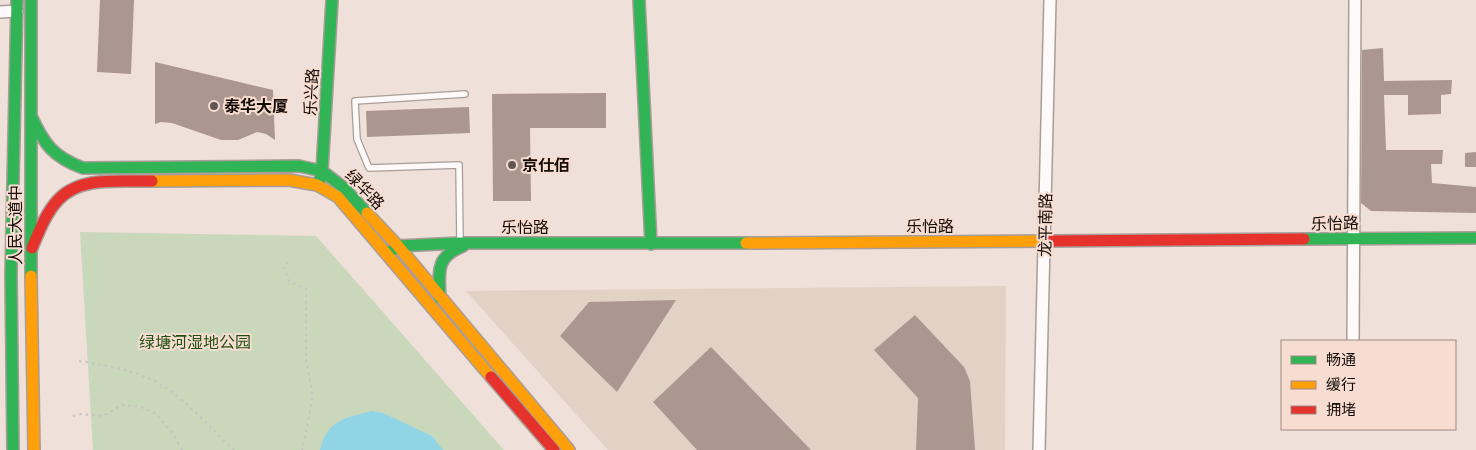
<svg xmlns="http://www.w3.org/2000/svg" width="1476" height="450" viewBox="0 0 1476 450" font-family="'Golos Text','Noto Sans SC',sans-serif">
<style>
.commercial{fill:#e1d2c5}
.green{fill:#c9d7ba}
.water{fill:#91d4e5}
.building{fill:#ab978f}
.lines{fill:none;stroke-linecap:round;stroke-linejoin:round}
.lane-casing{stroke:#a99d99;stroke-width:8}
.street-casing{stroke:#a99d99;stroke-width:14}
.fast-casing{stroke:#a99d99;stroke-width:14}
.slow-casing{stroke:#a99d99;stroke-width:14}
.jam-casing{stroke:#a99d99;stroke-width:14}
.path{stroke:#c7c3c1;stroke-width:2;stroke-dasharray:2.5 4;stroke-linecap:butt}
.lane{stroke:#fdfaf9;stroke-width:5.5}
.street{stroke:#fdfaf9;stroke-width:11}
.fast{stroke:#30b455;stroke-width:11}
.slow{stroke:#ff9f0a;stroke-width:11}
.jam{stroke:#e5322d;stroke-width:11}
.poi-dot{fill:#615651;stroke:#f7dcd1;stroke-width:2}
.labels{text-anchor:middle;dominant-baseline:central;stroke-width:4;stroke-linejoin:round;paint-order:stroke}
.street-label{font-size:16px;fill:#150c08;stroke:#f7dcd1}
.poi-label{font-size:16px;font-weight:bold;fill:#150c08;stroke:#f7dcd1;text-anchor:start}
.park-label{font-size:16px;fill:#1f5012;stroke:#f7dcd1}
</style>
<rect width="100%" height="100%" fill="#efe0d9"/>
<path class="commercial" d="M1006,286L1005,450H608L466,291Z"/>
<path class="green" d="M80,232L316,236L504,450H93Z"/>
<path class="water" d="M372,411L383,413L432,436L443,450H320C327,420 345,418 372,411Z"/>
<path class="building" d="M100,0H134L131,74L97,72Z
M1383,48L1384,81L1452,80L1451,94L1441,95V114L1408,115V95H1384L1386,150H1443L1442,164H1431L1432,183L1476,187V213L1371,211L1361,203L1362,50Z
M155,62L273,90L275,140L266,134L257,132L238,140H221L172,123L161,122L155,124Z
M606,93V128H530L531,201H493L492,94Z
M469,107L470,133L367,137L366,111Z
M1476,152V167H1465V153Z
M676,300L617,392L560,336L589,302Z
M915,315L964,367L970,381L975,450H916L918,398L874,350Z
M711,347L811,450H697L653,402Z"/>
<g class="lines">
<g class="lane-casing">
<path id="lane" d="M460,241L459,165L369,168L357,139L355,101L465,94"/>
</g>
<g class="street-casing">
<path id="street" d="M0,12L17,11
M1353,341L1355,0
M1039,450L1050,0"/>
</g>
<g class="fast-casing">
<path id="fast" d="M31,0V276
M639,0L651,244
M31,116C44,144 53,157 83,168L299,166L322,171L343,187L367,213
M320,180L322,171L332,0
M1304,239L1476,238
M387,254L398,246L460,243H746
M440,298C439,272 435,257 463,246
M13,450L11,274L17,0"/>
</g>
<g class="slow-casing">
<path id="slow" d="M152,181L289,180L317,185L338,197L491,377
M367,213L398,246L569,450
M746,243L1049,241
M31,276L34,450"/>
</g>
<g class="jam-casing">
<path id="jam" d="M1049,241L1304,239
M32,248C39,231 46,213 58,200C81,175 122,182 152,181
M491,377L554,450"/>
</g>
<path class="path" d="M288,262L284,267L289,281L306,289V359L313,397L302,450
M79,361C102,365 125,368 146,377C176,388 210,428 234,450
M73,416L81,414L103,416L122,405L141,407L155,413L173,434L182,450"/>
<use href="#lane" class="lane"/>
<use href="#street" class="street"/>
<use href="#fast" class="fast"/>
<use href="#slow" class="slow"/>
<use href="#jam" class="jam"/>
</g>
<g class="poi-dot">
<circle cx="214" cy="106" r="5"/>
<circle cx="512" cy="165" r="5"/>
</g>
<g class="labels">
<g class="street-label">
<text transform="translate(311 92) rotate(-87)">乐兴路</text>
<text transform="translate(365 189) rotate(46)">绿华路</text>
<text transform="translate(1335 223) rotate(-1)">乐怡路</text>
<text transform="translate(15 225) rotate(-90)">人民大道中</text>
<text transform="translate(1045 225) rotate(-89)">龙平南路</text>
<text x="930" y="226">乐怡路</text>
<text x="525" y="227">乐怡路</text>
</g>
<g class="poi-label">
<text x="224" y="106">泰华大厦</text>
<text x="522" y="165">京仕佰</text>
</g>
<g class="park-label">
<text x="195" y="342">绿塘河湿地公园</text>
</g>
</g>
<rect x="1281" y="340" width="175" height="90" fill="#f7dcd1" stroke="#9d8981"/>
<rect x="1291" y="356" width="25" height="8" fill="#30b455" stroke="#9d8981"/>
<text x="1326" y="365" font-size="15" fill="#150c08">畅通</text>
<rect x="1291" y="381" width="25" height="8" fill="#ff9f0a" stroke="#9d8981"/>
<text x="1326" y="390" font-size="15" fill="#150c08">缓行</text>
<rect x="1291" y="406" width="25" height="8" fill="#e5322d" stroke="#9d8981"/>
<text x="1326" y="415" font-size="15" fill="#150c08">拥堵</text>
</svg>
